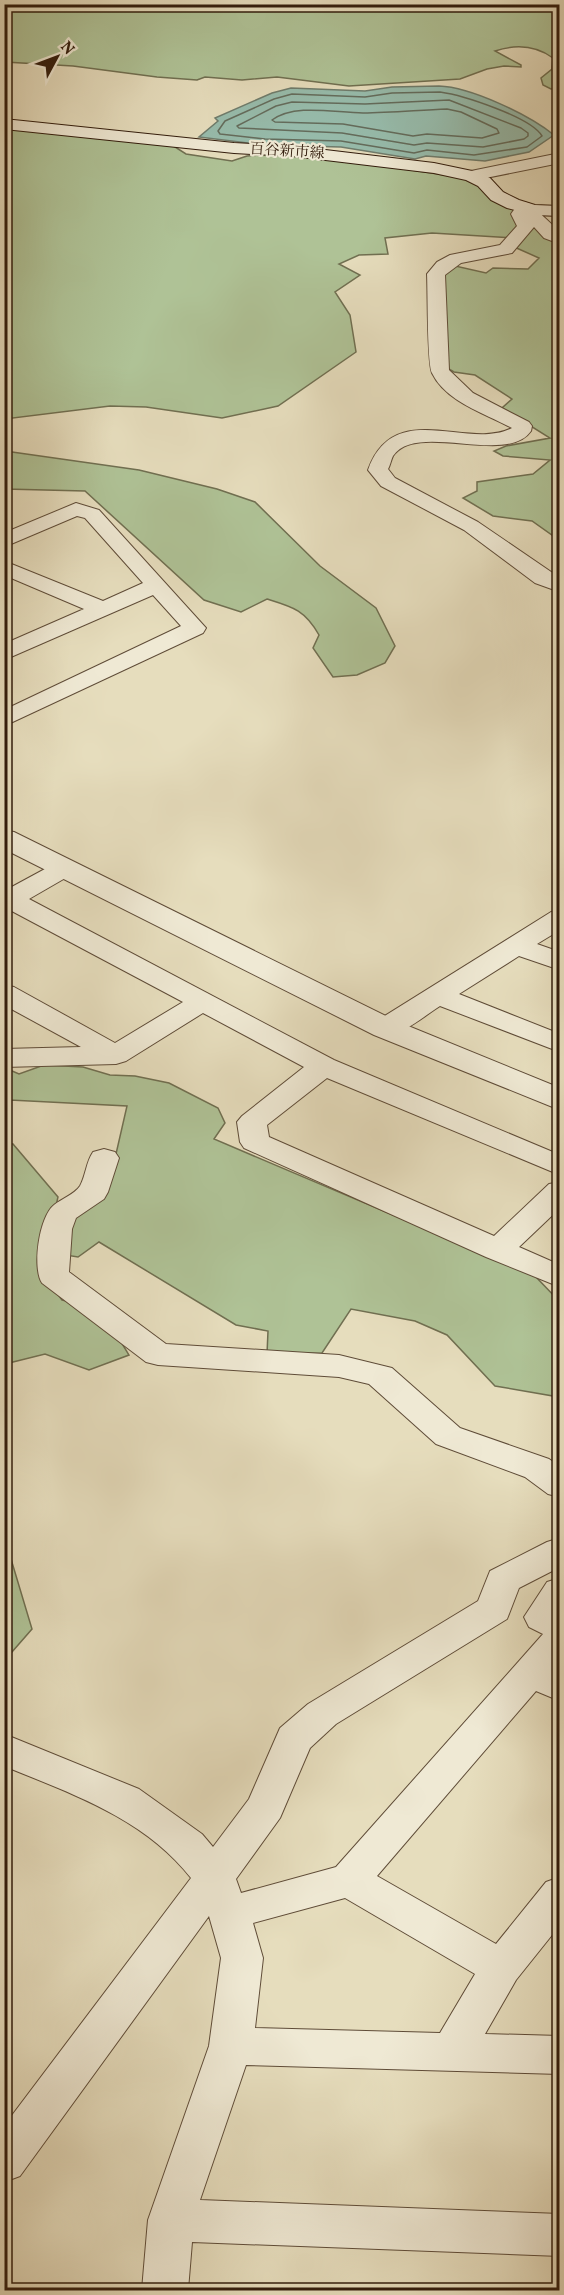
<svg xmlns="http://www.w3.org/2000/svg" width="564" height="2295" viewBox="0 0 564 2295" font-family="Vollkorn,'Noto Serif JP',serif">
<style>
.green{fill:#afc296;stroke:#706f51;stroke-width:1.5}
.water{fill:#97bcac;stroke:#6f7c6c;stroke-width:1.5}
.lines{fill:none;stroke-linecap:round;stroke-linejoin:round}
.shore{stroke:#646c5c;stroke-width:1.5}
.minor-casing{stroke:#5f4c38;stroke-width:2}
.tertiary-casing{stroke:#5f4c38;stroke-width:2}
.secondary-casing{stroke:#321c0c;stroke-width:2}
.minor{fill:#efe9d4;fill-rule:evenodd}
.tertiary{fill:#efe9d4;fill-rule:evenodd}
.secondary{fill:#efe9d4;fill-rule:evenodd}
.labels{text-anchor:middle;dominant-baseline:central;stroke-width:4.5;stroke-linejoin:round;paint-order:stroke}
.far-street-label{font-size:15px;fill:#321c0c;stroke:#efe9d4}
</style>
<rect width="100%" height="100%" fill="#e6ddbd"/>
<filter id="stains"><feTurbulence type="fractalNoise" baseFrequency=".00333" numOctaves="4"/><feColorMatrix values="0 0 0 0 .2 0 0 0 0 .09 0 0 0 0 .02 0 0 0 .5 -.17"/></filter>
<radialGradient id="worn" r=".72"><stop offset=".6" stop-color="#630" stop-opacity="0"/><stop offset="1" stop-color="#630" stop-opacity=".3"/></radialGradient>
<path class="green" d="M5,4L559,5V88L551,89L543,85L541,78L552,69L553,58C535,45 516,44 495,51L521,65V67L504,66L487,69L460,79L349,86L277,77L242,80L205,77L197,80L157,77L73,66L5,62Z
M5,127L172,145L186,154L232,161L247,156L294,152L457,177L479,183L495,199L514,210L521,224L513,238L432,233L385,238L388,254L359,255L339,264L360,275L335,292L350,315L356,352L278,406L222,418L146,407L110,406L5,419Z
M523,215L559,243V540L532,521L493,516L463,498L477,491V482L533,474L550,460L503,456L494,451L506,446L550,438L502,408L512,399L475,375L454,372L442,365V273L451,265L486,273L493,268L528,269L539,258L512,246Z
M5,451L139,470L217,489L255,502L320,566L376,608L395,646L385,663L357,675L333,677L313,648L319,635C305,610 293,607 267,599L241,612L204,600L85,491L5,489Z
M44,1065L83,1067L110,1075L135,1076L169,1083L218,1108L225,1123L214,1139L534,1275L559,1301V1397L495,1386L447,1335L415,1321L351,1309L322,1353L267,1354L268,1331L236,1325L99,1242L78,1257L59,1254L64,1225L116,1154L127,1106L10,1100L5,1117V1068L19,1074Z
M5,1143L13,1144L58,1197L41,1271L62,1300L91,1306L115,1332L129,1355L89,1370L45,1354L5,1364Z
M5,1539L32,1629L5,1660Z"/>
<path class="water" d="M439,86C471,87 529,115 554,135L529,152L485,161L426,156L415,159L341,147L264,145L199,137L218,121L215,118L272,93L291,88L365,91L392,87Z"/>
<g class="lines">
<path class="shore" d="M440,92C462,95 531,117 542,136L527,147L474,155L427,150L414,153L341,141L265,139L220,134L218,131L225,121L274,99L292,94L365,97L392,93Z
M449,100L521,128L528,133V136L524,139L483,147L427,143L414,145L342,133L239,128L237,126L276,106L292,102L365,104Z
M447,109L461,112L497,129L499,133L482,138L427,134L413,136L343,124L275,122L272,120C296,103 335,113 363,113C391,113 419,110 447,109Z"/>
<g class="minor-casing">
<path id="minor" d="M560,153V163L471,181L463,176L471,171Z
M524,202L530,204L560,232V244L544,238L534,227L512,253L461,263L445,275L449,370L473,393L529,422L532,426L531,431C507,466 416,421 393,456C391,460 390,466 388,469L395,478L478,522L560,578V592L535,583L464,530L381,486L368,470C394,397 467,451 512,428C486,414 446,402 432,373C427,362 428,291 427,274L437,262L450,255L500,245L517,226L511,214L518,204Z
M76,503L99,510L206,628L203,633L4,726V710L181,626L153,595L4,660V644L84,609L4,575V561L103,601L143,583L85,518L77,516L4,547V533Z
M65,860L74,863L78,868L74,873L29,899L334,1060L560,1155V1175L327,1078L267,1125L269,1137L494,1236L549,1184L560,1182V1208L519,1247L560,1265V1287L486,1257L244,1148L240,1142L237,1122L242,1116L304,1067L203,1013L126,1061L116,1064L4,1067V1049L81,1047L4,1005V985L14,987L115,1043L183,1002L8,909L4,910V888L8,889L56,863Z
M560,910V930L537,944L560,952V970L519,956L459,994L560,1034V1052L440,1006C421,1018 398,1040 375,1034L371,1028L375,1022L551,912Z
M104,1149L115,1152L119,1158L108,1192L104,1199L76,1218L72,1229L69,1272L166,1344L339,1355L392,1368L460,1428L549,1459L560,1467V1497L548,1494L525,1477L436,1444L369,1384L339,1377L158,1365L146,1362L42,1283C32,1268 39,1217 54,1205C61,1199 75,1194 80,1186C86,1175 86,1162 93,1152Z
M560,1538V1567L519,1588L507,1619L336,1724L310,1748L280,1818L236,1879L241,1893L336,1867L543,1634L529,1627L524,1617L547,1582L560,1578V1665L557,1668L560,1669V1701L536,1691L377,1876L496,1944L546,1882L560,1877V1925L516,1980L485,2034L560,2036V2074L246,2065L200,2200L560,2214V2256L192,2242L188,2290H142L148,2220L209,2046L221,1958L209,1916L20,2176L4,2182V2126L191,1878C144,1818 72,1794 4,1766V1734L139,1789L202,1834L213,1847L249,1799L280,1728L308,1704L478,1601L490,1571L547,1542ZM345,1898L475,1974L440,2033L255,2028L263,1958L253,1923Z"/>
</g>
<g class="tertiary-casing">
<path id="tertiary" d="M4,830L14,832L396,1021L560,1088V1110L374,1035L4,849Z"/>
</g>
<g class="secondary-casing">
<path id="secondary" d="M4,119L234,143L292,146L434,163L477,172L490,178L503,192L519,200L535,205L560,206V216L534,215L507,208L491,200L478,186L466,180L434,173L292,156L234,153L4,129Z"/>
</g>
<use href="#minor" class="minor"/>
<use href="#tertiary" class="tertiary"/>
<use href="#secondary" class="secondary"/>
</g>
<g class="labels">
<g class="far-street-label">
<text transform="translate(287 152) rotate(4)">百谷新市線</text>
</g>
</g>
<rect width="564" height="2295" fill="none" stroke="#e6ddbd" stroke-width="24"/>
<rect x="6" y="6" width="552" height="2283" fill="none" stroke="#321c0c" stroke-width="3"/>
<rect x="12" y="12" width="540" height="2271" fill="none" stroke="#321c0c" stroke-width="1.5"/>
<g transform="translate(57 57) rotate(49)" stroke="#efe9d4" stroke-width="4.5" paint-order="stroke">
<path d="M0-4.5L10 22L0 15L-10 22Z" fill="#321c0c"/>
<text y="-9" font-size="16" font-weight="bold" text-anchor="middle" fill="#321c0c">N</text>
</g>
<rect width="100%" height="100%" filter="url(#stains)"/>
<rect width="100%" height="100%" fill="url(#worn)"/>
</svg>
